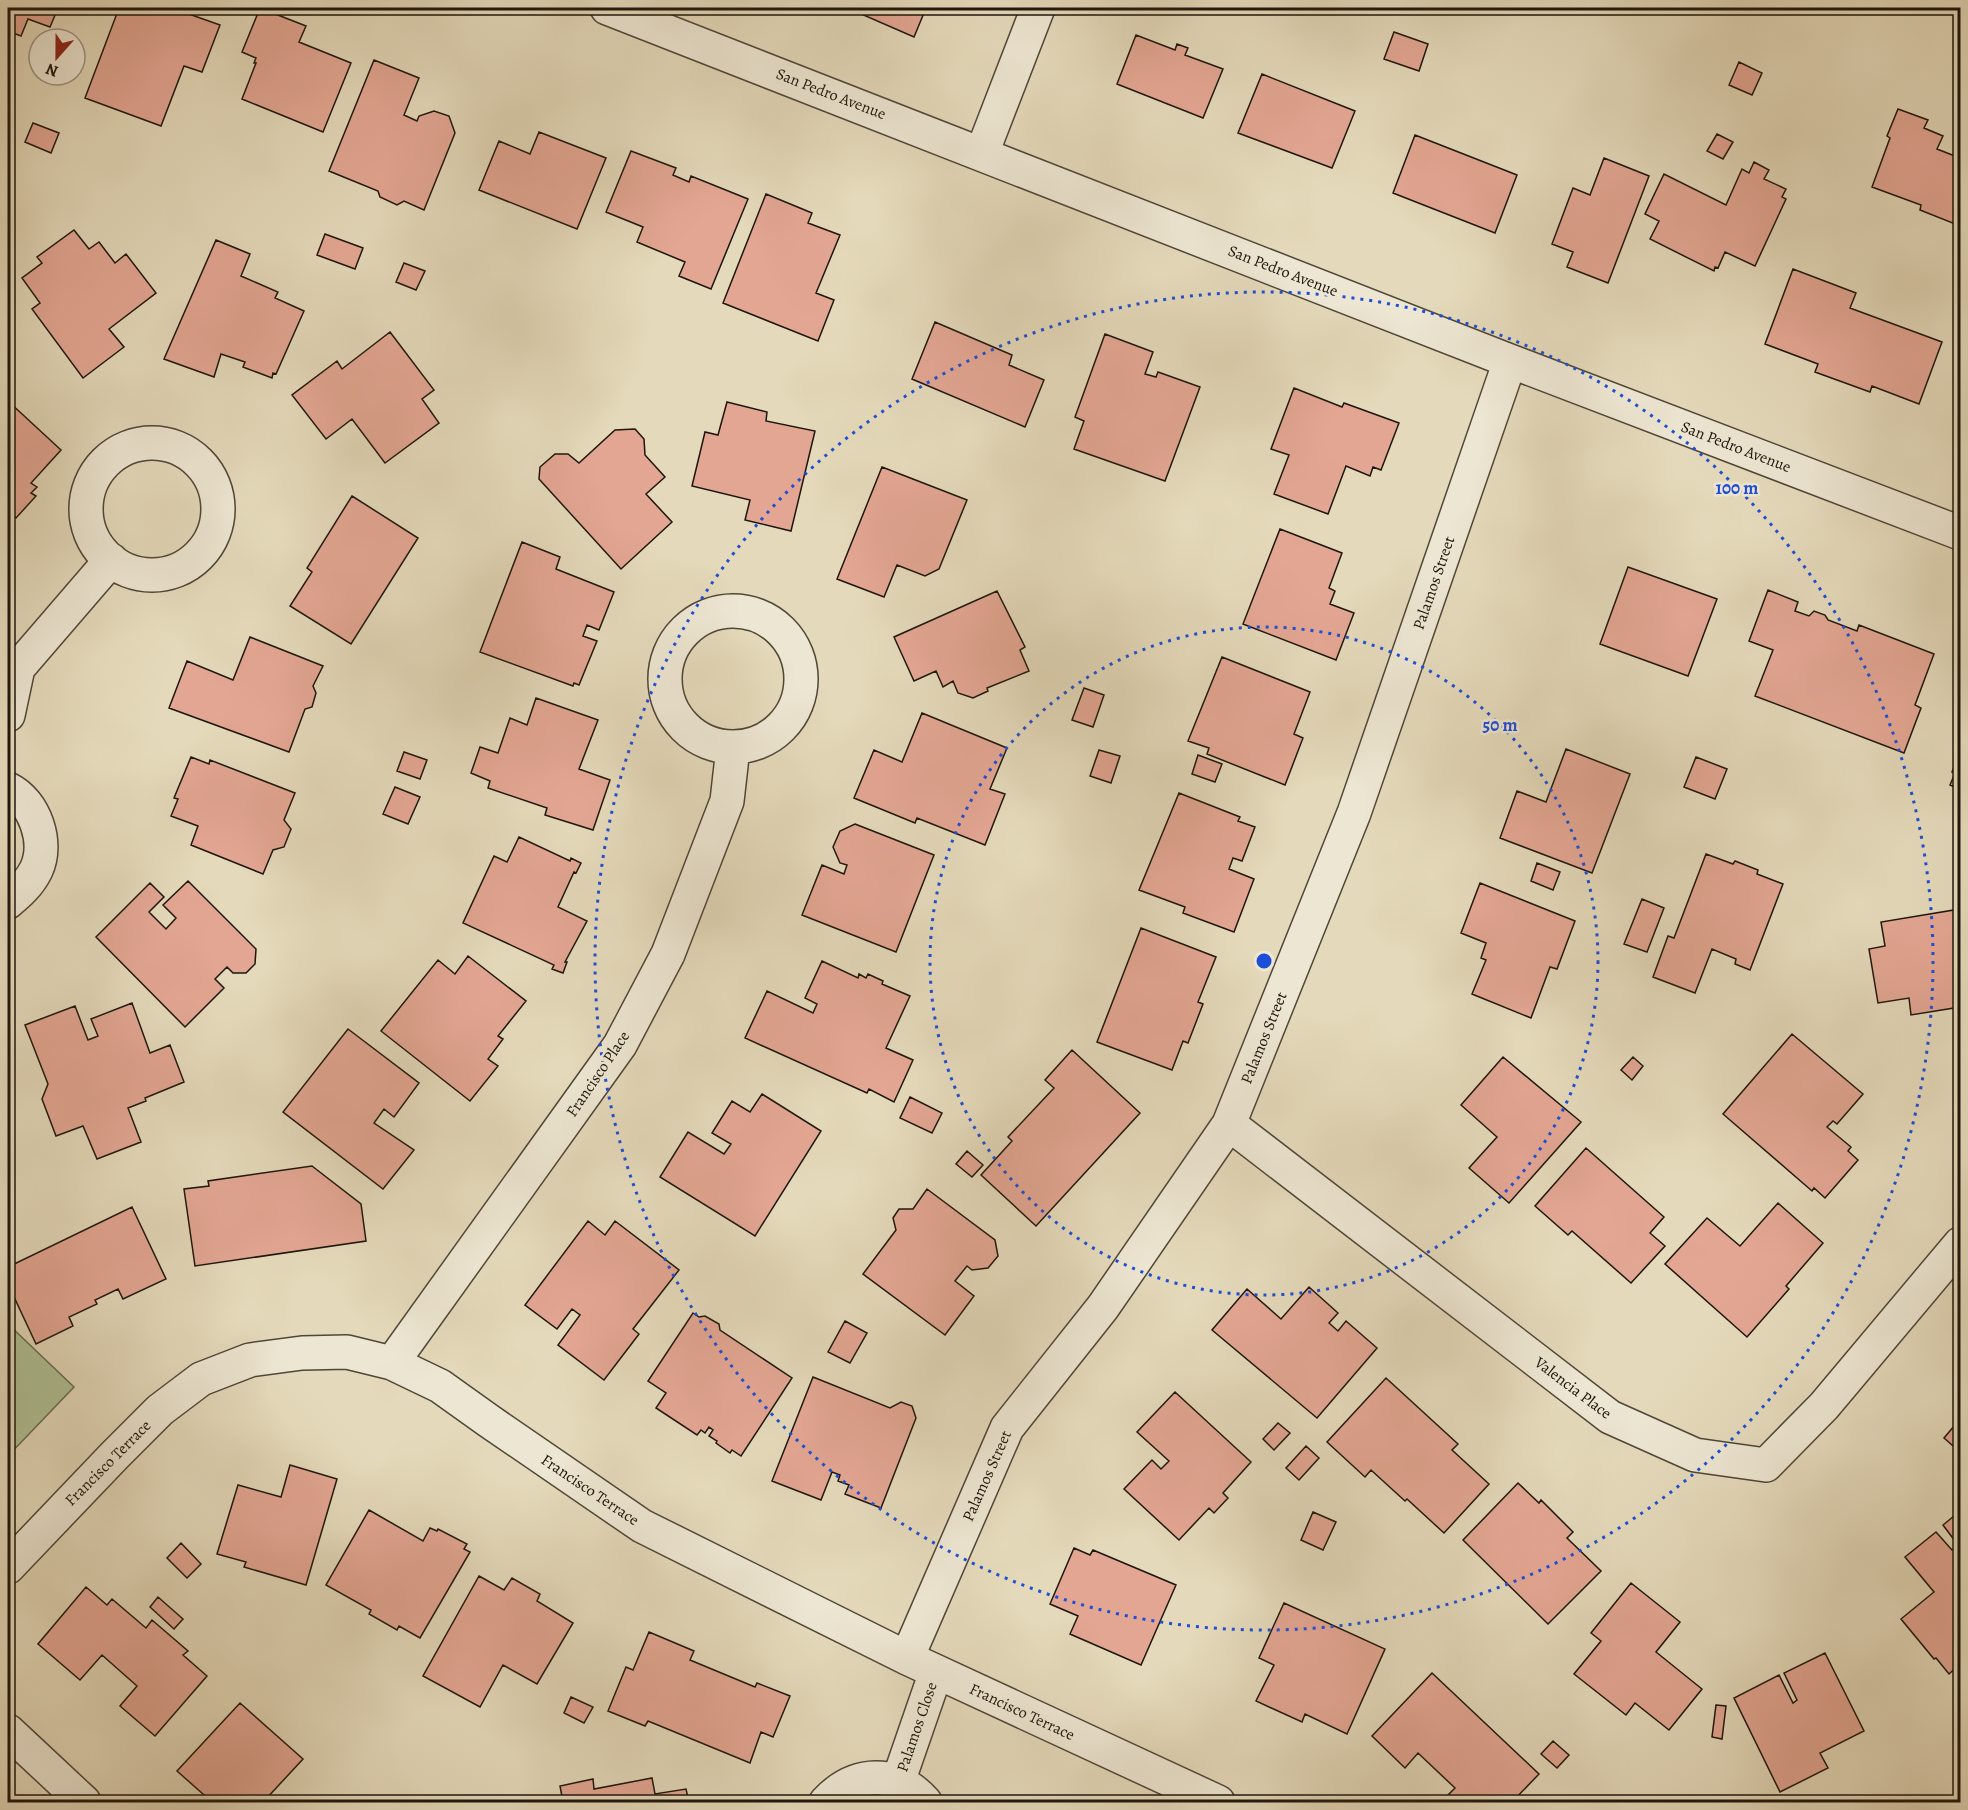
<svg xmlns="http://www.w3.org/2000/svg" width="1968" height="1810" viewBox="0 0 1968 1810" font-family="Alegreya,serif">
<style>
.green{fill:#afc094;stroke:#666b50;stroke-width:1.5}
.building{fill:#e3a693;stroke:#1d160c;stroke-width:1.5}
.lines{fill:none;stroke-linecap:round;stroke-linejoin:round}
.street-casing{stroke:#4f4738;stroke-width:36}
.street{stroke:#ede6d2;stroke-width:33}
.ring{fill:none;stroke:#1d4ed8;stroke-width:3;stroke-dasharray:3 6}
.labels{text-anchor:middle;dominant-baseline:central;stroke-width:5;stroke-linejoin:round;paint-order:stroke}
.street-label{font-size:16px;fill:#1d160c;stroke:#ede6d2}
.centre{fill:#1d4ed8;stroke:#ede6d2;stroke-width:3}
.ring-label{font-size:18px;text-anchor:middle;font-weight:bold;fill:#1d4ed8;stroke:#ede6d2;stroke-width:5;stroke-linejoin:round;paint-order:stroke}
</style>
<rect width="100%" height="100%" fill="#e4d9ba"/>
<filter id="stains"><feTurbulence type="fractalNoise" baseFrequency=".00333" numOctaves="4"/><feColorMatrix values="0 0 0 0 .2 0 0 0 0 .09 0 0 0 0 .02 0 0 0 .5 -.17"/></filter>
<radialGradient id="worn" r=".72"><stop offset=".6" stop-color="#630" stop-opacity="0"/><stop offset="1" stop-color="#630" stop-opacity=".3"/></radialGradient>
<path class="green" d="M8,1324L74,1387L8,1456Z"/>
<path class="building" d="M8,8H58L50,27L28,19L21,36L8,31Z
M119,8H130L146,14L149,8H172L220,25L202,72L184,66L161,126L85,98Z
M260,8L306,26L299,42L351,63L323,132L242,99L256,63H254L256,58L242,52Z
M854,8H926L914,37L852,10Z
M1394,32L1428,44L1419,71L1384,59Z
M1136,35L1175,50L1177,44L1188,48L1185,55L1223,69L1203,118L1117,84Z
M374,60L419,78L404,115L417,121L419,116L434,111L449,116L455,133L424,210L404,201L397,205L380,197L378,191L329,171Z
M1739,62L1762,73L1752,95L1729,85Z
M1262,74L1355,111L1332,168L1238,133Z
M1898,109L1928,120L1924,128L1943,136L1937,149L1960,158V226L1920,210L1921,205L1872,187L1890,138L1887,136Z
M33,123L59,133L51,153L25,142Z
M539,132L606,158L577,229L479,190L499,141L530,154Z
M1717,134L1733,142L1723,159L1707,151Z
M1415,135L1517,175L1495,233L1393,193Z
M631,151L676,168L673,175L689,182L691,176L748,199L711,289L679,276L685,262L637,242L643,227L606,212Z
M1604,158L1649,176L1608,283L1567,267L1573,252L1552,244L1573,188L1590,195Z
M1754,162L1769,170L1764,179L1786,189L1782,197L1786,199L1755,266L1725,252L1718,268L1715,267L1714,271L1650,239L1659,221L1645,214L1664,174L1726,205L1742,169L1749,173Z
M766,194L812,213L808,223L840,235L816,293L834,300L818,341L723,303Z
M74,230L89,249L99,242L115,263L126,254L156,293L109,329L124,347L83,378L32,309L40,303L22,278L42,263L37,257Z
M325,234L363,248L355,269L317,255Z
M216,240L250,254L241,276L278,292L275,298L304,311L276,374L273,373L272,378L243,367L245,362L221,354L214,377L164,359Z
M404,263L425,271L416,290L396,282Z
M1793,269L1856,293L1850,308L1942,342L1919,404L1872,386L1870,392L1815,372L1818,364L1765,344Z
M935,322L1012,355L1009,365L1044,380L1025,427L912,379Z
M390,332L434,390L422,399L439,423L385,463L352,419L326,439L292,395L337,361L342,369Z
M1105,334L1153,352L1145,374L1156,377L1158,372L1200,387L1165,481L1074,449L1084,421L1075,417Z
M1294,388L1342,407L1344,403L1399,423L1381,470L1373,467L1370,476L1346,466L1328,514L1274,494L1289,455L1271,449Z
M8,401L61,450L31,483L37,487L31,493L36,496L16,518L11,513L8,517Z
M727,402L767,412L766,421L815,431L791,531L745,520L750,500L692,486L705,432L718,435Z
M635,429L644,439L645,455L665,477L646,494L672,522L621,569L539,479L540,467L555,454H568L579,463L615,430Z
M882,467L967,500L939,569L925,576L897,565L884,597L837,579Z
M352,496L418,538L351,644L290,606L312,572L307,568Z
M1280,529L1342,553L1329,588L1335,591L1330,604L1354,613L1336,660L1243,624Z
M522,542L560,557L556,569L614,592L599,630L587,625L583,636L597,641L579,685L574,683L573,686L480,652Z
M1628,567L1717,599L1688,676L1600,644Z
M1768,590L1798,602L1795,611L1809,616L1814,611L1825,615L1828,620L1857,631L1859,625L1934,654L1915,705L1921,708L1904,753L1755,696L1773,650L1749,641Z
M997,591L1025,647L1020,650L1029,671L987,688L988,691L973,698L958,693L953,681L943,687L936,671L914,681L894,637Z
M250,637L323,666L313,686L316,693L312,707L305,709L289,752L169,708L187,661L233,680Z
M1222,657L1310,692L1294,734L1303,738L1285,785L1207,754L1209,748L1188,741Z
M1084,688L1104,695L1093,727L1072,720Z
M536,698L598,720L579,769L610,780L593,830L545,815L547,808L488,788L490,781L471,773L480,747L498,753L510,718L527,725Z
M922,713L1007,748L990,789L1005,794L985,845L917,818L915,823L854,798L874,750L902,762Z
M1566,749L1630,774L1592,873L1500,838L1517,791L1546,802Z
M1099,750L1120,756L1111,783L1090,776Z
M1960,751V789L1950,785L1955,773L1952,772Z
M404,752L427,760L420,779L397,771Z
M1198,755L1222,764L1215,782L1192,774Z
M191,757L209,764L210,760L295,793L284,820L291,829L284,847L273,850L263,874L191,845L198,826L171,816L178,799L174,798Z
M1696,757L1727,769L1715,799L1684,787Z
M395,787L420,797L408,824L383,814Z
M1179,793L1240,817L1238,821L1255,827L1242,861L1233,858L1229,869L1254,879L1234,932L1183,913L1185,907L1139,890Z
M855,824L934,855L896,952L802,915L822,865L844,874L847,865L840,863L833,847L840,831Z
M519,837L570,861L571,858L581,863L576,873L574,872L558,907L587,921L565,962H567L563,973L552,969L554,965L463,923L494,856L507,862Z
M1706,854L1733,864L1735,861L1758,870L1757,874L1783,884L1750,970L1735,964L1736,959L1712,949L1695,993L1653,977L1668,936L1674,938Z
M1537,863L1560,872L1553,890L1531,881Z
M188,881L256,949L255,964L246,973H233L227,967L215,979L224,988L185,1027L96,937L150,883L164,897L149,912L166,929L176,918L163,905Z
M1480,883L1575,921L1557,969L1550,967L1531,1018L1472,994L1486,960L1481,958L1486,943L1461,933Z
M1642,899L1664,908L1647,952L1624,944Z
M1960,909V1007L1911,1015L1909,998L1878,1003L1869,949L1885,946L1881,922Z
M1141,928L1216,957L1198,1002L1203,1004L1188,1043L1183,1041L1172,1070L1097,1042Z
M468,956L526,1001L498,1036L503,1039L488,1059L498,1066L470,1101L381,1031L438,960L455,974Z
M822,961L858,978L859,974L866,978L868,974L883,981L882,984L910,996L886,1048L913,1060L894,1102L869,1089L867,1093L745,1038L767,991L813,1013L817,1004L805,998Z
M132,1003L150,1053L170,1045L184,1082L145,1098L146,1101L128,1108L141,1142L97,1159L83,1126L56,1136L42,1099L48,1084L25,1025L75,1006L88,1040L98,1036L91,1019Z
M348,1029L419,1083L394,1117L384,1109L374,1123L414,1150L383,1189L283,1112Z
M1792,1034L1863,1094L1837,1124L1833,1121L1827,1127L1851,1147L1848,1151L1858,1160L1825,1198L1814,1188L1812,1191L1723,1114Z
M1072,1050L1140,1113L1036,1226L981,1175L1012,1141L1008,1137L1054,1088L1045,1080Z
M1503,1057L1581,1122L1509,1203L1469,1168L1497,1137L1461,1105Z
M1633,1057L1643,1066L1632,1080L1621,1070Z
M762,1094L821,1131L755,1236L660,1177L688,1132L724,1154L731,1144L712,1133L732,1101L750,1112Z
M910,1097L942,1113L932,1133L900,1118Z
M1586,1148L1664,1217L1650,1233L1665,1246L1631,1283L1572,1231L1568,1235L1535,1206Z
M967,1151L983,1165L972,1177L956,1164Z
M312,1166L361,1204L366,1241L195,1266L184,1189L209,1186L208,1181Z
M927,1189L995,1240L998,1256L988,1268L972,1270L967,1266L955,1281L974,1296L945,1335L863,1274L896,1230L893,1218L899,1209H913Z
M1778,1203L1823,1243L1786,1286L1789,1289L1747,1337L1665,1264L1707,1218L1740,1246Z
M132,1207L166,1279L123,1299L118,1289L95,1300L97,1304L69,1317L73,1326L36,1344L8,1284V1267Z
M588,1221L605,1235L615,1221L679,1270L633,1329L639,1334L604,1380L558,1345L580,1315L572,1309L557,1329L525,1305Z
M1309,1287L1338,1313L1329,1323L1338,1331L1346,1321L1377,1348L1317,1418L1212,1330L1247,1289L1281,1319Z
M693,1313L699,1317L705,1316L719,1324L720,1330L792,1378L741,1456L732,1450L730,1453L716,1443L717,1441L709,1436L713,1430L709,1427L705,1433L701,1430L697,1435L656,1408L666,1393L648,1381Z
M845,1321L867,1333L850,1363L828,1352Z
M813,1377L890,1408L901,1402L912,1406L916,1418L881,1508L845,1494L849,1485L838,1481L840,1475L832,1472L821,1500L772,1481Z
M1386,1378L1458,1444L1452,1450L1489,1484L1444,1533L1407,1499L1405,1501L1371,1470L1365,1477L1327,1442Z
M1175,1392L1251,1462L1223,1493L1228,1498L1214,1513L1209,1508L1179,1540L1124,1489L1152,1460L1161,1469L1169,1461L1137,1432Z
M1960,1419V1452L1944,1438Z
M1278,1423L1290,1433L1274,1450L1263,1439Z
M1306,1446L1319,1458L1299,1480L1286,1468Z
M290,1465L337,1479L306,1585L244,1567L246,1562L217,1554L238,1485L281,1497Z
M1518,1483L1539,1503L1541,1500L1573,1532L1567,1538L1601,1571L1548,1624L1463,1540Z
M369,1510L423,1541L430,1528L437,1531L438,1529L467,1544L464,1549L470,1552L420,1638L399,1626L397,1630L369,1614L371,1610L326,1585Z
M1960,1511V1638L1955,1642L1960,1650V1664L1949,1674L1936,1658L1934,1659L1901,1619L1934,1592L1905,1557L1936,1532L1952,1550L1958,1545L1943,1525Z
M1313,1512L1336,1522L1323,1550L1301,1540Z
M181,1543L201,1564L187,1578L167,1558Z
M1074,1548L1090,1555L1093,1550L1176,1585L1141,1665L1070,1634L1078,1616L1050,1604Z
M479,1576L504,1590L512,1578L540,1594L537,1601L573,1623L537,1684L503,1665L480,1707L423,1676Z
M1631,1583L1680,1622L1656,1652L1702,1689L1669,1730L1635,1703L1626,1715L1574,1674L1601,1641L1591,1633Z
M86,1587L107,1605L112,1599L146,1628L152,1620L188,1651L183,1655L207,1676L155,1736L120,1706L137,1686L102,1655L80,1680L38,1644Z
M158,1597L183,1619L174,1629L150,1607Z
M1284,1603L1385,1649L1347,1734L1305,1714L1302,1722L1256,1701L1274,1665L1259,1658Z
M649,1632L694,1651L690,1660L755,1687L757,1683L790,1696L773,1737L761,1732L750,1763L648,1721L645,1726L608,1711L626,1667L633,1670Z
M1825,1653L1864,1731L1820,1753L1828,1768L1780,1792L1734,1698L1779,1675L1793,1703L1797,1700L1784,1673Z
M1432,1673L1539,1774L1512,1802H1441L1455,1788L1418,1753L1405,1768L1372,1736Z
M571,1697L593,1707L584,1723L564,1713Z
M240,1703L303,1759L266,1799L270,1802H212L177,1771Z
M1716,1705L1726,1706L1722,1739L1712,1737Z
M1553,1741L1569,1755L1557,1768L1541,1754Z
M652,1778L655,1794L686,1789L689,1802H563L560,1786L593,1779L594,1789Z"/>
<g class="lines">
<g class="street-casing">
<path id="street" d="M607,8L1510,361L1960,533
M982,153L1038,8
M86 509a66 66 0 1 1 132 0a66 66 0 1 1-132 0Z
M665 679a68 68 0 1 1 136 0a68 68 0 1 1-136 0Z
M8,715L18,668L111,560
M8,789C35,802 49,843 36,870C29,884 19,893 8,902
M1229,1124L1610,1417L1695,1455L1766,1465L1824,1406L1960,1244
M392,1363L620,1045L668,954L727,801L733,748
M8,1567L115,1455L160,1410L201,1379L250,1360L302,1353L347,1352L392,1363L440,1386L489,1421L642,1526L907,1658L1218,1802
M907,1658L1007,1428L1103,1307L1229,1124L1354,813L1510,361
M8,1731L84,1802
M898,1782L936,1672
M826,1802C855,1771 896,1769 925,1802"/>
</g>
<use href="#street" class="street"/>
</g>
<g class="ring">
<circle cx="1264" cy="961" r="334"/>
<circle cx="1264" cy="961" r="669"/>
</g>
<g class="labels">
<g class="street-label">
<text transform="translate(831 94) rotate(21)">San Pedro Avenue</text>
<text transform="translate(1283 271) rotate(21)">San Pedro Avenue</text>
<text transform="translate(1736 447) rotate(21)">San Pedro Avenue</text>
<text transform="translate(1434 583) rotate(-71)">Palamos Street</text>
<text transform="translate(1264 1038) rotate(-68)">Palamos Street</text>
<text transform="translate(598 1074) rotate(-56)">Francisco Place</text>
<text transform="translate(1573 1388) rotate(37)">Valencia Place</text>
<text transform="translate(108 1463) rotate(-45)">Francisco Terrace</text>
<text transform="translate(987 1476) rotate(-66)">Palamos Street</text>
<text transform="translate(590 1490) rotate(34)">Francisco Terrace</text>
<text transform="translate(1022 1712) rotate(25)">Francisco Terrace</text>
<text transform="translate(917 1727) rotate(-71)">Palamos Close</text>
</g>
</g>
<circle cx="1264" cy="961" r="9" class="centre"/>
<g class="ring-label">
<text x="1737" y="494">100 m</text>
<text x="1500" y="731">50 m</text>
</g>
<rect width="1968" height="1810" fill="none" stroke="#e4d9ba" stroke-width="30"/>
<rect x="9" y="9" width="1950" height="1792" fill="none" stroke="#1d160c" stroke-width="3"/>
<rect x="15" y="15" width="1938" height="1780" fill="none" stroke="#1d160c" stroke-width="1.5"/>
<g transform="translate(57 57) rotate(201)"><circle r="28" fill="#ede6d2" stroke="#9a9383" stroke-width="1.5"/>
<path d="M0-4.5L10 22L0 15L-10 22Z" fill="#8f2418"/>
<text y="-9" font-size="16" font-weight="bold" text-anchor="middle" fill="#1d160c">N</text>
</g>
<rect width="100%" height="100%" filter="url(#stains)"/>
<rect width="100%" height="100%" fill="url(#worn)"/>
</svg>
